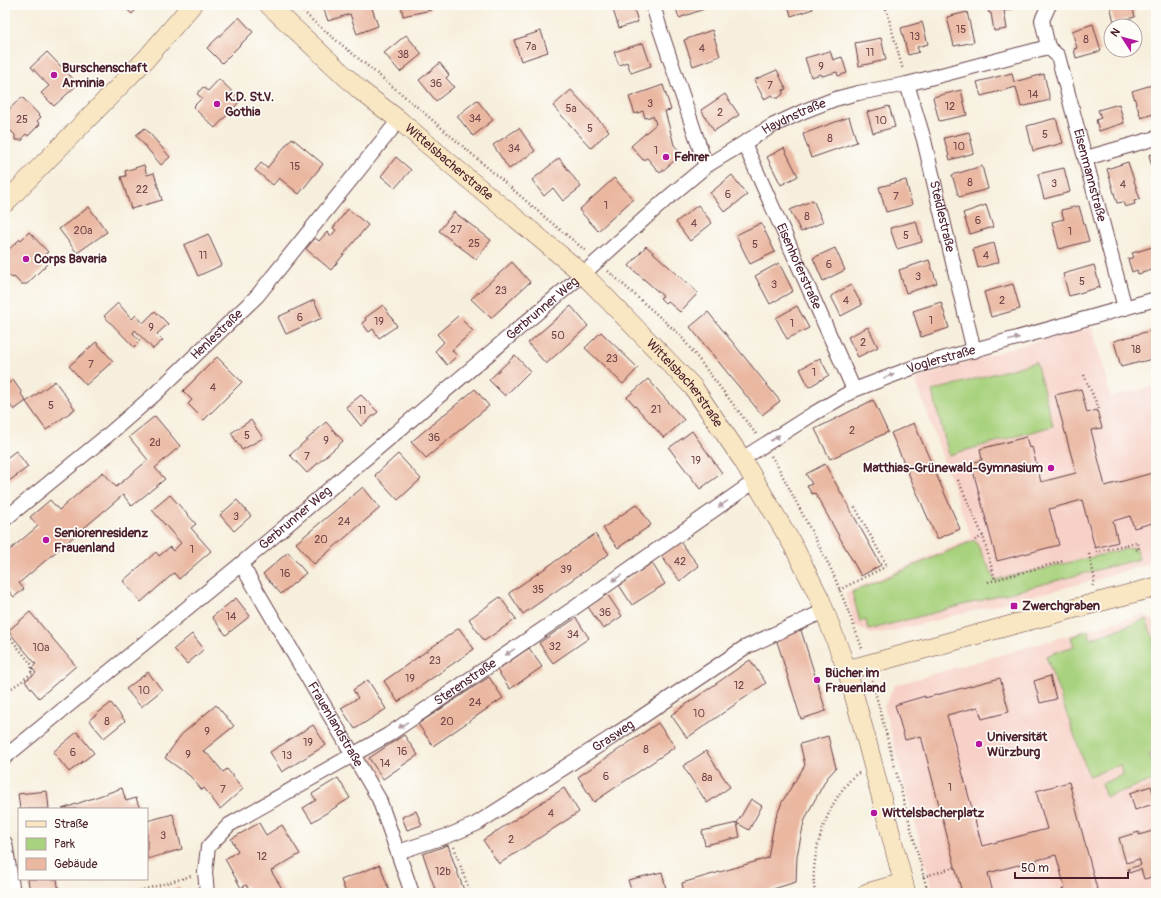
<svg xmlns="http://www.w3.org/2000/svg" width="1161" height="898" viewBox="0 0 1161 898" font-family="Pangolin,sans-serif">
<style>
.built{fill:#f7d1c8}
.green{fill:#a9d27e;stroke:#7a7854}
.building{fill:#eab7a1}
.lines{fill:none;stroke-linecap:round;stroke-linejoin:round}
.street-casing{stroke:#643e46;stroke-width:16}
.secondary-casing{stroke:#643e46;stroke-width:20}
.path{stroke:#643e46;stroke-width:2.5;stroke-dasharray:1 3;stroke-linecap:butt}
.street{stroke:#fff;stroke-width:14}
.secondary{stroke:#f9e7c3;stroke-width:19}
.oneway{fill:#ae9aa0}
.poi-dot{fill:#b5179e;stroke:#fdfcf7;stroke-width:1.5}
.labels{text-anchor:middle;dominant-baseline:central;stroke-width:3.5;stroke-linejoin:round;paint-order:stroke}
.number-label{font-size:11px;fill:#724548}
.poi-label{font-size:13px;font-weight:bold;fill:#4a1f2b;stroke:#fdfcf7;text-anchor:start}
.street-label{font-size:13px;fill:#4a1f2b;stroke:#fdfcf7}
</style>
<rect width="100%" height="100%" fill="#fdfcf7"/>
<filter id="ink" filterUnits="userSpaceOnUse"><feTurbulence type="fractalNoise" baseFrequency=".025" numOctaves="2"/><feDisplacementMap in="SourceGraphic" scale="8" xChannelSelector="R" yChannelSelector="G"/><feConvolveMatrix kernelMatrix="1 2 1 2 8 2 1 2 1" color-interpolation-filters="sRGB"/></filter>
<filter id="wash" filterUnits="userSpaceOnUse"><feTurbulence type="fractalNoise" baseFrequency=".012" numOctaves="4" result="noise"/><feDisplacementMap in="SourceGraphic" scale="16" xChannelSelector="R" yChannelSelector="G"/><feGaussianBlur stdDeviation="0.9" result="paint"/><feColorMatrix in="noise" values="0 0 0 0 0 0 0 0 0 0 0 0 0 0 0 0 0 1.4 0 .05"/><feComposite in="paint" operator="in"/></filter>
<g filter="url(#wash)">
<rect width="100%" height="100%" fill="#f7efdd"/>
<path class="built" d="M1092,327L1111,397L1156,386V561L1095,580L893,631L871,634L855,625L845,593L971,538L915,379L1005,350Z
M1143,614L1156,623V893H933L884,706L895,685Z"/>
<path class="green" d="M1036,362L1053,426L949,455L932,391Z
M975,540L995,580L1135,547L1139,559L868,630L866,620L860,622L852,592Z
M1146,619L1156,646V751L1149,754L1153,764H1156V779L1106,797L1101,784L1123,775L1120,765L1089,776L1046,656L1074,646L1071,637L1088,630L1091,639Z"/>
<g id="blocks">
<path class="building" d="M122,5H140L132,14Z
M329,5H371L378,26L357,34L350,14L328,21L323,7Z
M401,5H430L431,10L403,16Z
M619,5H633L638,22L619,28L612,7Z
M675,5H703L704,9L679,18Z
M788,5H812L813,9L791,16Z
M987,5H1012L1013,9L1004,11L1007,29L994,31L991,13H989Z
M1110,5H1132L1135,17L1114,22Z
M967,12L974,42L954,46L947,17Z
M239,17L253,32L222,63L207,48Z
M922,22L928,44L917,47L919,52L908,55L901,28Z
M1093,24L1101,51L1076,58L1074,49L1077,48L1072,31Z
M712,30L720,56L693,66L684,40Z
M541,31L548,52L521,61L514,40Z
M406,35L422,54L400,72L384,53Z
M881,38L886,60L859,66L855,43Z
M643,43L651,66L631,73L627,62L619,65L614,52Z
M830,51L833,60L842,57L847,73L838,76L837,72L822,76L821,74L811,77L805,58Z
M47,52L78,84L54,106L41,93L49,86L31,67Z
M440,63L449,75L446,78L454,87L436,101L419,80Z
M777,70L786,89L783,90V94L778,98H775L772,95L764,99L754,80Z
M1012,73L1014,82L1044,74L1050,100L1021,107L1016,87L981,96L977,82Z
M219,79L241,100L215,128L193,107L202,98L197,94L203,87L208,91Z
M1155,84L1156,113L1141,118L1132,91Z
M663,85L671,110L665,111L674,145L682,154L660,173L647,158L643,160L631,146L656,124L653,116L645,118L643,111L635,114L629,97Z
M571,90L609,131L591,148L553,106Z
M961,90L967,115L939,121L933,97Z
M725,94L739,115L714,131L701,110Z
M22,97L41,117L37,121L40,124L28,136L26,134L23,137V140H15V135L11,131L9,133L5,129V113Z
M477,100L493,120L473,136L457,116Z
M1119,104L1124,123L1099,131L1096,120L1101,118L1098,110Z
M889,106L895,127L873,133L867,112Z
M849,117L857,142L811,158L803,134Z
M1056,118L1063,143L1033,151L1027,126Z
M145,128L170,157L161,165L136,135Z
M519,128L535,151L509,169L493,145Z
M969,132L974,153L950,160L944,138Z
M292,138L323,164L299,194L279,178L273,185L255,170L261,163L267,168Z
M784,148L798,176L781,185L767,157Z
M1156,153V170L1153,171L1149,155Z
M396,157L411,170L395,188L381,176Z
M559,158L581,187L563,201L553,188L544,196L532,180Z
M1128,162L1140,199L1134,201L1135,204L1125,207L1123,202L1117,203L1107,169Z
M144,165L147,175L154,173L162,200L131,209L121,177L126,176L125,171Z
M982,166L988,189L959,197L952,175Z
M1064,168L1070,192L1044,199L1038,174Z
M732,175L747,195L725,212L710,193Z
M614,178L633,199L598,231L579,210Z
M906,180L912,205L886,212L879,187Z
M813,200L823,222L801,232L790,210Z
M698,205L712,223L690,241L676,222Z
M986,205L993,227L970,234L963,213Z
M1079,206L1089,241L1059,249L1052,222L1064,219L1061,210Z
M89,207L107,232L77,253L59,229Z
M348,209L368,225L331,270L306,249L315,238L319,241L327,232L331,236L336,230L333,228Z
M454,212L491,240L476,259L439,231Z
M916,221L922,242L897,249L890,228Z
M761,223L775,252L750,264L736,235Z
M29,232L48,252L44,255L50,261L27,284H21L14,277L12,278L5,271V253L20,239L21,240Z
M208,234L222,265L198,276L184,245Z
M994,243L999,262L978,268L973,249Z
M646,246L698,293L680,312L667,301L665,303L660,298L663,296L629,266Z
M1156,246V269L1138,274L1137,270L1132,272L1128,259L1134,257L1132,253Z
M835,248L845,270L823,281L813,258Z
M929,260L937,283L906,293L899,270Z
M512,262L530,282L491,318L471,299Z
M779,263L793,291L770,304L755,276Z
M1094,265L1100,287L1069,296L1063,274Z
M1013,284L1020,309L991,317L984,292Z
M851,285L862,305L841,316L831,296Z
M314,300L322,318L286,334L278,317Z
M941,302L949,328L921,337L913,311Z
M118,303L132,319L136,315L143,323L155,311L168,324L157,334L163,340L153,349L135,330L133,333L140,341L134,347L104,316Z
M383,305L397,326L379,338L373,329L369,332L362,323L366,320L365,318Z
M571,306L588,326L546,364L528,343Z
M797,306L809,328L787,339L776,318Z
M708,312L780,401L762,415L690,327Z
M458,316L473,331L452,350L457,356L447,365L435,351L444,342L437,334Z
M868,327L878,347L858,357L848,337Z
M1156,329V358L1121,367L1114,341Z
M601,332L638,368L623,384L585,348Z
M96,342L113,361L86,385L69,366Z
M515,355L530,371L505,396L489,380Z
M217,357L242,382L204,420L188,404L192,400L183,391Z
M820,358L829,375L809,387L800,369Z
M648,379L684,420L664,438L627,397Z
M13,380L22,393L21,394L26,401L14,410L5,399V386Z
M55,381L75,409L46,430L26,402Z
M475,389L489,406L426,458L411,442Z
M1081,389L1087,413L1097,410L1102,428L1091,430L1105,486L1156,472V522L1134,528L1130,516L1113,521L1118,542L1095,548L1082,500L1049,509L1059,545L997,561L971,463L982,460L980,449L1026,437L1029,448L1032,447L1041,482L1076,473L1055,395Z
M361,395L378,412L361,426L346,407Z
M873,400L888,432L830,459L815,429Z
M155,416L180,446L155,468L165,479L132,506L123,495L19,583L24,589L14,597L5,586V554L38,526L30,517L50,500L59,510L103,472L116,487L148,460L129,437Z
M251,420L263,438L242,450L231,433Z
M326,422L343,441L307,473L290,455Z
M914,423L960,529L937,539L891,433Z
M692,431L722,473L700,489L669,448Z
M16,451L28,467L5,484V459Z
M398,454L421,479L398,500L375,475Z
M825,464L881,565L861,576L815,493L812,494L807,486L812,484L806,474Z
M363,487L380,508L314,564L296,543Z
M170,495L196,524L191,528L211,551L179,579L174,573L141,602L123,581L156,552L159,556L170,547L173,551L181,543L152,510Z
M237,500L251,516L234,531L220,515Z
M637,504L651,525L618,548L603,528Z
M595,534L609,554L523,614L509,593Z
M680,542L699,566L680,581L661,556Z
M288,552L306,573L281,594L263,574Z
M652,563L665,584L632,605L619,585Z
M607,594L622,616L603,629L588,607Z
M500,597L516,619L484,641L469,619Z
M236,598L250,616L226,635L212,617Z
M30,612L76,666L39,698L25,681L36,673L32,668L36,664L8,631Z
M576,618L589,638L553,663L539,643Z
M800,627L826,711L801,719L775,635Z
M459,628L474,649L398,702L384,681Z
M192,634L204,649L187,664L174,649Z
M529,648L542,667L510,689L497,670Z
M750,660L766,683L687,738L671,715Z
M148,672L162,690L141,707L126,689Z
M1050,676L1056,699L1040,703L1034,681Z
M489,677L503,698L433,746L418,724Z
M1000,678L1009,712L982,719L978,707L947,715L982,846L1047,829L1036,791L1069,782L1098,893H1063L1062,889L1065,888L1056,855L988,873L993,893H962L921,736L905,740L895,705L925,696V698Z
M368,680L386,709L355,729L341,708L358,698L353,690Z
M111,703L125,721L104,738L89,720Z
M216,705L234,726L203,751L211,757L223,772L227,769L243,789L220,809L204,788L202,790L190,776L165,758L181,735Z
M658,723L675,747L594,802L578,777Z
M313,725L326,745L282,772L270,752Z
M77,732L94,753L69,772L53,752Z
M404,735L418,755L383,779L369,758Z
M828,736L836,768L827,778L812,805L804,822L797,856L796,882L760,893H684L682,883L768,858L774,823L782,802L805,765L800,744Z
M706,751L730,787L707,803L683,766Z
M338,778L350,798L312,822L303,808L316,800L312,794Z
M1151,786L1156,803L1135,810L1130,793Z
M122,788L126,801L136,798L140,809H62Z
M564,788L579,812L499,864L483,840Z
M47,791L49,809H20L18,794Z
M751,799L762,806L749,830L737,823Z
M416,811L422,825L407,830L402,817Z
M173,814L182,849L147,859V821Z
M259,823L266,835L282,825L300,854L271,871L285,893H251L246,885L241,888L225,859L238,851L231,839Z
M737,823L740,837L705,845L702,831Z
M1156,830V854L1153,855L1154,861H1156V876L1144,879L1141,869L1129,873L1128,869L1141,865L1139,859L1126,863L1119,838L1139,832V835Z
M448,845L454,863L465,893H436L435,889L423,854Z
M380,865L389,890L381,893H346L341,880Z
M662,872L667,893H632L628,880Z
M28,879H57L59,893H30Z
M180,887L181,893H158V892Z"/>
</g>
</g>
<g filter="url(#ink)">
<use href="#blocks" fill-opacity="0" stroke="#643e46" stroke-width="1"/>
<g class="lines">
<g class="street-casing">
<g id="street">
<path d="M653,5L660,29L706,166"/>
<path id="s1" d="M1048,47L1058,56L1125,308"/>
<path d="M1048,47L1042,20L1049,5"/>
<path id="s2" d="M907,84L924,140L974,351"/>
<path id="s3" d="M744,143L854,390"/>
<path d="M1086,158L1156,138"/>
<path id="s4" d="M742,459L813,414L854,390L917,366L1156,299"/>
<path id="s5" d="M5,519L108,435L155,394L257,296L399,120"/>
<path id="s6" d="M241,564L379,799L412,893"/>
<path id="s7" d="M5,757L241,564L583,274L664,201L706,166L772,126L804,111L835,99L858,93L907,84L1048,47"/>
<path d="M5,843L13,893"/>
<path id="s8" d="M398,852L450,835L476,824L612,737L744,648L824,611"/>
<path id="s9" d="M207,893L205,872L208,847L229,825L388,735L574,608L755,481"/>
</g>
</g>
<g class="secondary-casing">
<g id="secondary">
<path id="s10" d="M269,5L361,91L399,120L466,177L583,274L693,387L742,459L794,547L820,599L847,670L867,742L906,893"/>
<path d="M5,203L146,59L192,5"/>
<path d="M847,670L1019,623L1156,587"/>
<path d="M867,893L903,883"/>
</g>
</g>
<path class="path" d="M885,5L903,70
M297,9L300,8L314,22L415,105L547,219L586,251
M608,271L680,335L756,434
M1084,375L1099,409
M771,456L777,465L832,571L845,603L862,648
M958,480L983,536L995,580
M975,540L983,536
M1096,552L1137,542L1139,549L1136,550
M1089,554L1095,580L1092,587
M988,582L1063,561
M839,590L887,566L855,507
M5,635L7,634L32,665L31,674
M872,680L928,893
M5,692L21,682L34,671
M454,847L470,893
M923,877L955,867
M132,893L191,876
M815,893C809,860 825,808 848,783C851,779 854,775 859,773"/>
<use href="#street" class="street"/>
<use href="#secondary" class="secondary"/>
</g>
<defs><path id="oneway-solid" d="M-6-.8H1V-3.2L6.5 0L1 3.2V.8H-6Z"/></defs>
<g class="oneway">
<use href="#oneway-solid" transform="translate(1014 339) rotate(-16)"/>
<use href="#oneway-solid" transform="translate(889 376) rotate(-20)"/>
<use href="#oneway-solid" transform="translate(775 438) rotate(-33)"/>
<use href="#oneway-solid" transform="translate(723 504) rotate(145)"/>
<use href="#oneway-solid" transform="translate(617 578) rotate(145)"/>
<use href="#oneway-solid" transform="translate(510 652) rotate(146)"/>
<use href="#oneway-solid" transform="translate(403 725) rotate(146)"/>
</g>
</g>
<g class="poi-dot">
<circle cx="54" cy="75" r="4"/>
<circle cx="217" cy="104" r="4"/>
<circle cx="666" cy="157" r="4"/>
<circle cx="26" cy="259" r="4"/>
<circle cx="1051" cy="468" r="4"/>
<circle cx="46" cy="540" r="4"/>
<rect x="1010" y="602" width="8" height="8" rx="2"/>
<circle cx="817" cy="680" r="4"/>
<circle cx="979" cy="744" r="4"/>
<circle cx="874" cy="813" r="4"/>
</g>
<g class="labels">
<g class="number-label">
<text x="961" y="29">15</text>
<text x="915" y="36">13</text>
<text x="1086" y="39">8</text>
<text x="531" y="46">7a</text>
<text x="702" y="48">4</text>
<text x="870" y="52">11</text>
<text x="403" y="54">38</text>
<text x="821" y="66">9</text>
<text x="436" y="83">36</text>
<text x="770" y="85">7</text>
<text x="1033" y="94">14</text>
<text x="650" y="103">3</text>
<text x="950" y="106">12</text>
<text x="571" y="108">5a</text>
<text x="720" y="112">2</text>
<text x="475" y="118">34</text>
<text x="22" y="119">25</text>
<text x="881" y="120">10</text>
<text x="590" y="128">5</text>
<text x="1045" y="134">5</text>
<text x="830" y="138">8</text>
<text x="959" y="146">10</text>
<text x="514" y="148">34</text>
<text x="656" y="150">1</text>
<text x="295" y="166">15</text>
<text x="970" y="182">8</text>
<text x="1054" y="183">3</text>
<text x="1123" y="184">4</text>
<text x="142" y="189">22</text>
<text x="728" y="194">6</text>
<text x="896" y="196">7</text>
<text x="606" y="205">1</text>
<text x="807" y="216">8</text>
<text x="978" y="220">6</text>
<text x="694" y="223">4</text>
<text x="456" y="229">27</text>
<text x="83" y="230">20a</text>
<text x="1070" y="231">1</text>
<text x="906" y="235">5</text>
<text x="474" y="243">25</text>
<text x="755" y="244">5</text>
<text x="203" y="255">11</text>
<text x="986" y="255">4</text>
<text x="829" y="264">6</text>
<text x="918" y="276">3</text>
<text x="1082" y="281">5</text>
<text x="774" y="284">3</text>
<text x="501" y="290">23</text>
<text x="846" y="300">4</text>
<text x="1002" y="300">2</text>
<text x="300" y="317">6</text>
<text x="931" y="320">1</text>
<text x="379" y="321">19</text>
<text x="792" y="323">1</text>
<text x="151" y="327">9</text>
<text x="558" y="335">50</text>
<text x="863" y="342">2</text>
<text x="1136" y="349">18</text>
<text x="612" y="358">23</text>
<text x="91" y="364">7</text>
<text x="814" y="372">1</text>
<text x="213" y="387">4</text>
<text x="51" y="405">5</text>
<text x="656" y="409">21</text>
<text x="362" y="410">11</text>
<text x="852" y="430">2</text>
<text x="247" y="435">5</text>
<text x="434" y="437">36</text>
<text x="326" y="440">9</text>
<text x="155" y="442">2d</text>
<text x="307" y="456">7</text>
<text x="696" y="460">19</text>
<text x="236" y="516">3</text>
<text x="344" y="521">24</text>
<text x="321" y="539">20</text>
<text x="192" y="549">1</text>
<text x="680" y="561">42</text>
<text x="566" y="569">39</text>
<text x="285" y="573">16</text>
<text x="538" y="589">35</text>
<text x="605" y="612">36</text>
<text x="231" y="616">14</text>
<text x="573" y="634">34</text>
<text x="555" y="646">32</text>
<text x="41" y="647">10a</text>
<text x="435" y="660">23</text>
<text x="410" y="678">19</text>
<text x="739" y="685">12</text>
<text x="144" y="690">10</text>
<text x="475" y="702">24</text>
<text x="699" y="713">10</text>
<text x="107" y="721">8</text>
<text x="447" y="721">20</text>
<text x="207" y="731">9</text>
<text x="308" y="742">19</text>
<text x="646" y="749">8</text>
<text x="402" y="751">16</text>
<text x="73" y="752">6</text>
<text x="188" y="754">9</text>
<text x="287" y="755">13</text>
<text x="385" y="763">14</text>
<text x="606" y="776">6</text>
<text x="707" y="777">8a</text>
<text x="950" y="787">1</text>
<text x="223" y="789">7</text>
<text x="551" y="813">4</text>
<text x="163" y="835">3</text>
<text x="511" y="839">2</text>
<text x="262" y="856">12</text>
<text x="443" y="871">12b</text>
</g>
<g class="poi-label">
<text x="62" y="68">Burschenschaft<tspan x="62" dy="15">Arminia</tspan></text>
<text x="225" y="97">K.D. St.V.<tspan x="225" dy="15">Gothia</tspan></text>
<text x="674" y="157">Fehrer</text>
<text x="34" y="259">Corps Bavaria</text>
<text x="1043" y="468" text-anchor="end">Matthias-Grünewald-Gymnasium</text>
<text x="54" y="533">Seniorenresidenz<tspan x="54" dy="15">Frauenland</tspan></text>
<text x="1022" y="606">Zwerchgraben</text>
<text x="825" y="673">Bücher im<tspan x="825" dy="15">Frauenland</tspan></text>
<text x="987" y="737">Universität<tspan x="987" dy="15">Würzburg</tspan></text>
<text x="882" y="813">Wittelsbacherplatz</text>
</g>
<g class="street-label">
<text stroke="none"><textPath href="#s7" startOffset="1018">Haydnstraße</textPath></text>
<text stroke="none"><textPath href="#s10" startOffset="239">Wittelsbacherstraße</textPath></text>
<text stroke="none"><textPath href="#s1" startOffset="137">Eisenmannstraße</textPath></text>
<text stroke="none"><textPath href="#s2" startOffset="137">Steidlestraße</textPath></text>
<text stroke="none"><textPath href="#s3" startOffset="135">Eisenhoferstraße</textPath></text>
<text stroke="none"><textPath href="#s7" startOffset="700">Gerbrunner Weg</textPath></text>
<text stroke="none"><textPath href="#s5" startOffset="281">Henlestraße</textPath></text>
<text stroke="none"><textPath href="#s4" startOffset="224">Voglerstraße</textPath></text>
<text stroke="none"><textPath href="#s10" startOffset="563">Wittelsbacherstraße</textPath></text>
<text stroke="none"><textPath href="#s7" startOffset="376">Gerbrunner Weg</textPath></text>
<text stroke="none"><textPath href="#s9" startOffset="353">Sterenstraße</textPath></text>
<text stroke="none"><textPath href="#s6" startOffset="186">Frauenlandstraße</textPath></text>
<text stroke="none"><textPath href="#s8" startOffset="246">Grasweg</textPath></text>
</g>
</g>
<rect width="1161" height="898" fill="none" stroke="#fdfcf7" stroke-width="20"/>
<rect x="18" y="808" width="130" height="72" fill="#fdfcf7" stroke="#b5a4a5"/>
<rect x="26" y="821" width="20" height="6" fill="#f9e7c3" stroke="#b5a4a5"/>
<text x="54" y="828" font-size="12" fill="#4a1f2b">Straße</text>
<rect x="26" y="838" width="20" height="12" fill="#a9d27e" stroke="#b5a4a5"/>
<text x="54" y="848" font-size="12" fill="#4a1f2b">Park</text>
<rect x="26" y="858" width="20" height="12" fill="#eab7a1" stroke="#b5a4a5"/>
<text x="54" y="868" font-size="12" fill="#4a1f2b">Gebäude</text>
<g transform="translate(1123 38) rotate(306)"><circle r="19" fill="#fdfcf7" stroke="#b5a4a5"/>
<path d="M0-3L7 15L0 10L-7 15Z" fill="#b5179e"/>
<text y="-6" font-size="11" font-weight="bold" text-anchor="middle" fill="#4a1f2b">N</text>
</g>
<path d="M1015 872v6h113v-6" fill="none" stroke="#4a1f2b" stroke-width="2"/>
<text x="1021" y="872" font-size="12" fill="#4a1f2b" stroke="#fdfcf7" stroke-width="3" paint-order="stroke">50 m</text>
</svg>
